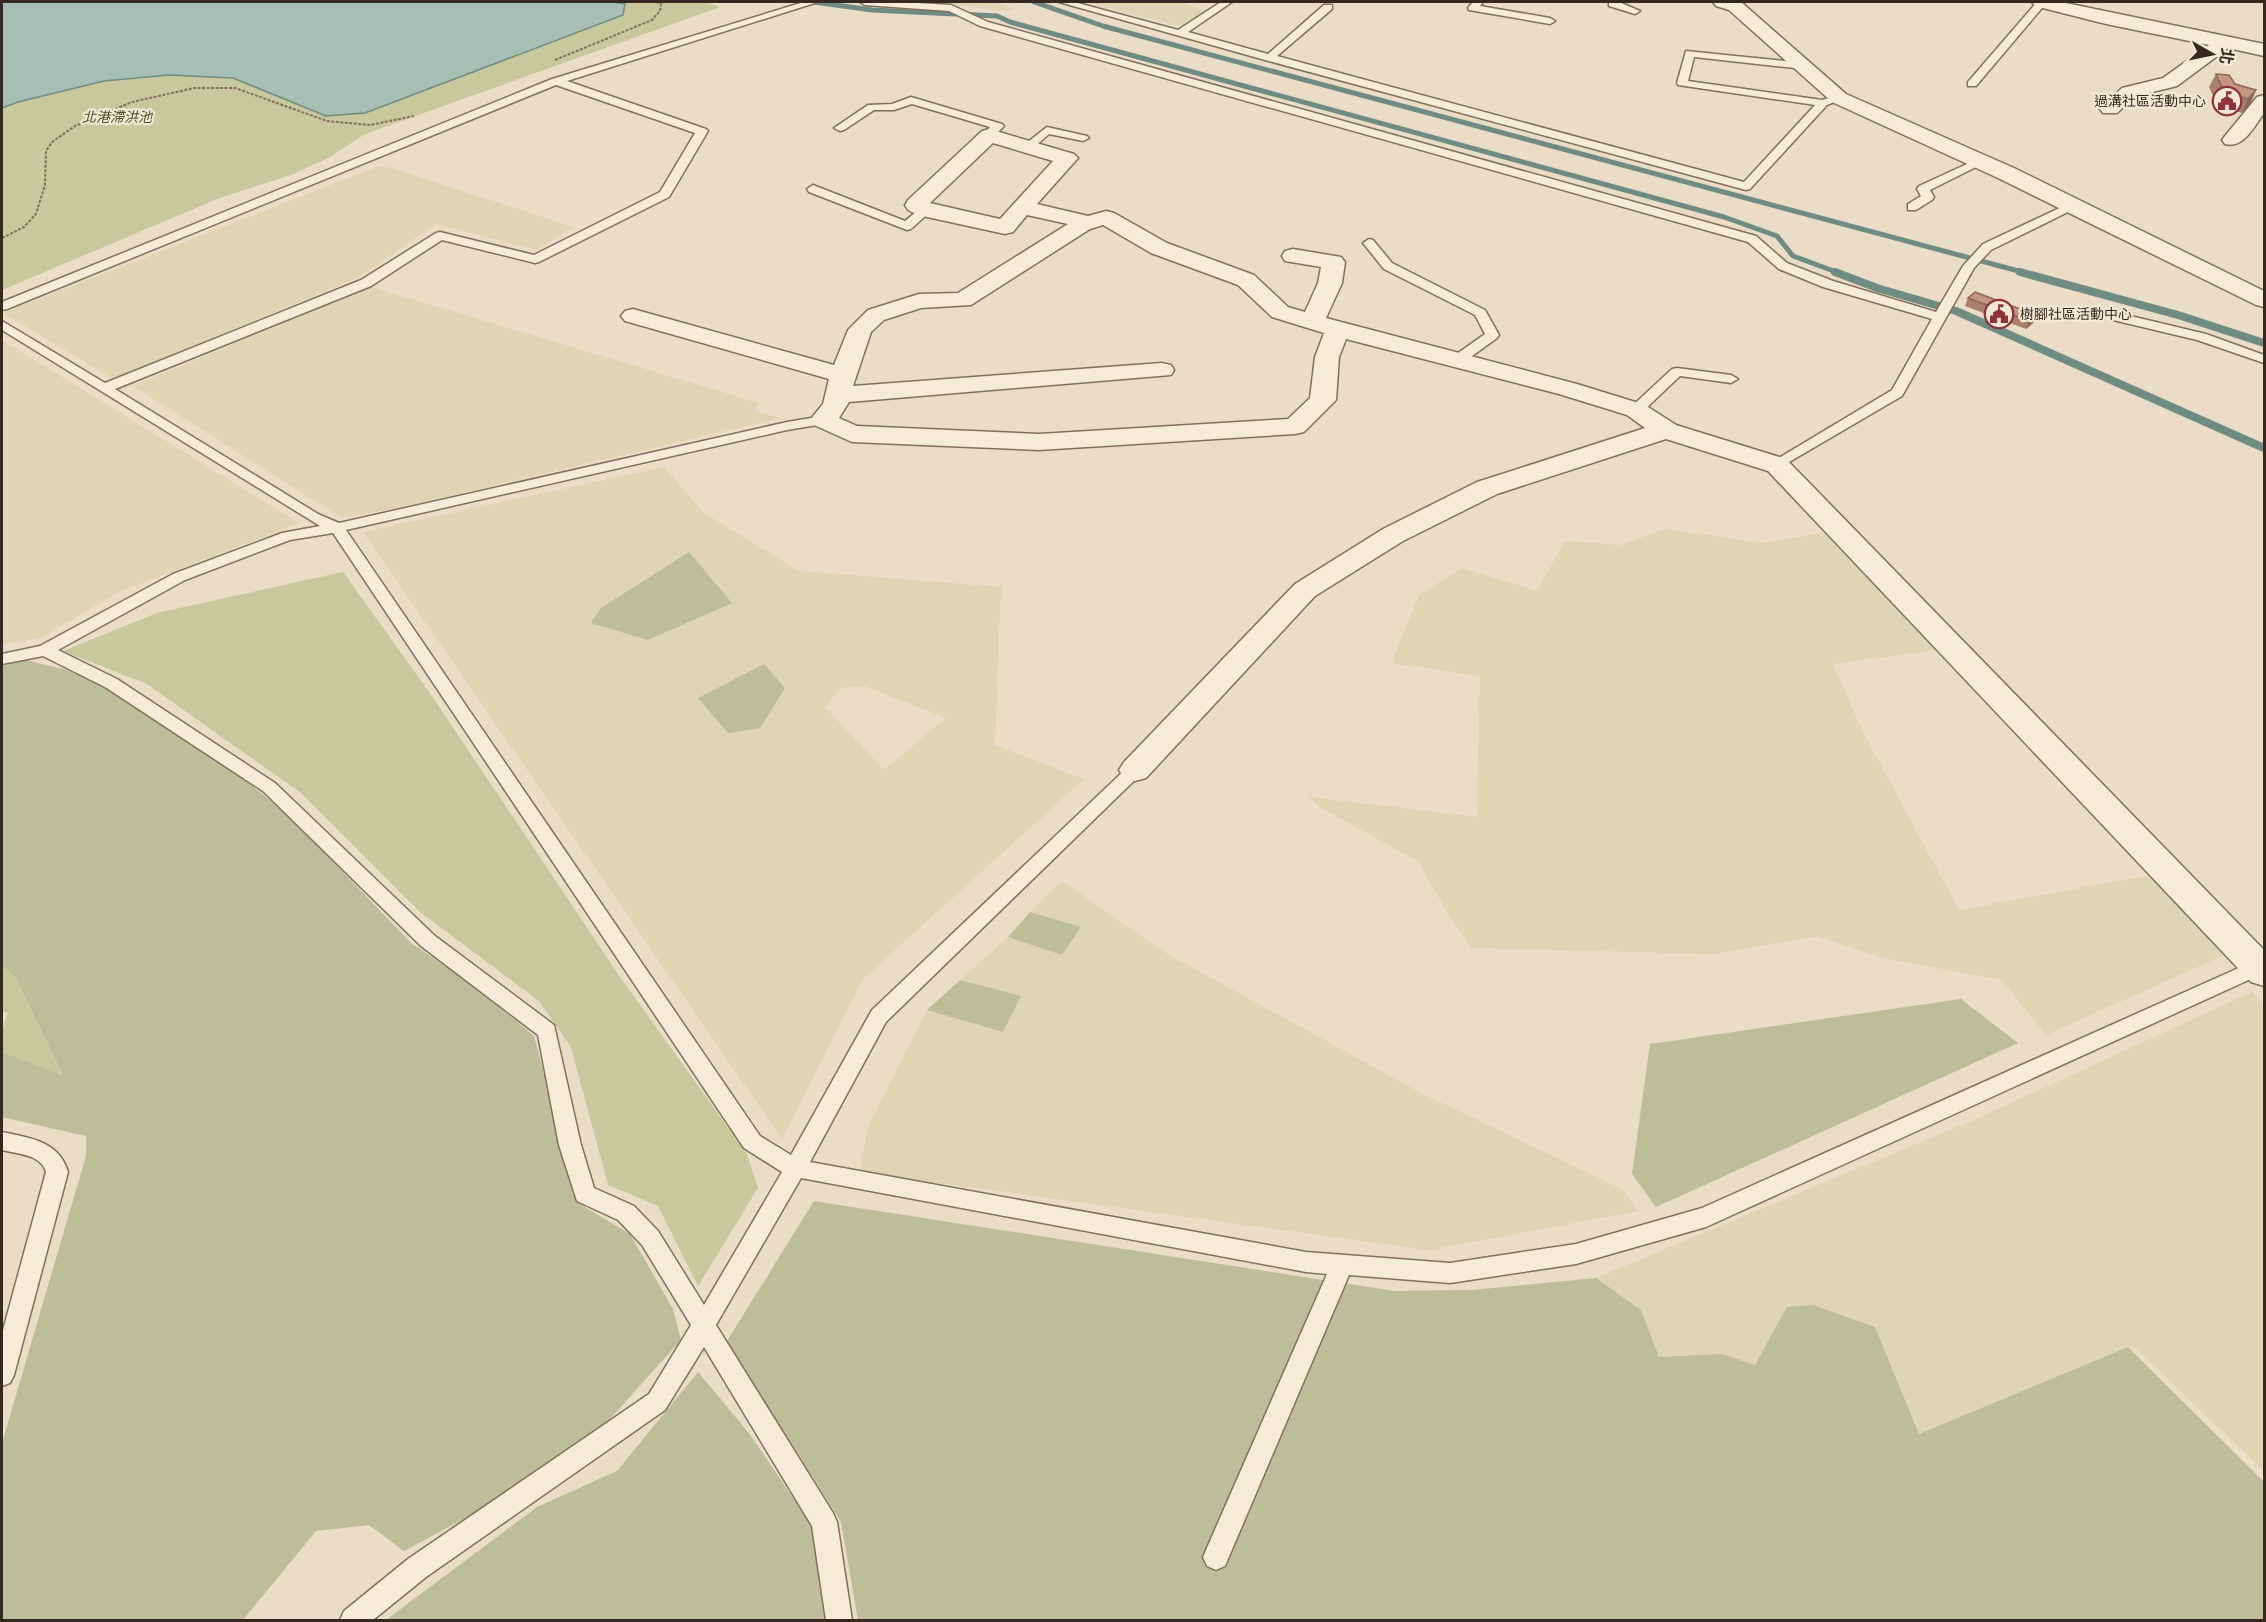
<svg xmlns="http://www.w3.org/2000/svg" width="2266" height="1622" viewBox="0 0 2266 1622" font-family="'IBM Plex Serif','Noto Sans TC',serif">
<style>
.farmland{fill:#dfd4b4;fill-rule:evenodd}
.green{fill:#c7c89b}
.cemetery{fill:#bcbd99}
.water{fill:#a7beb5;stroke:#6e8c82;stroke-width:1.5}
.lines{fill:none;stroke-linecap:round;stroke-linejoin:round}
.stream-far1{stroke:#6e8c82;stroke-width:5}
.stream{stroke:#6e8c82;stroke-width:8}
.service-casing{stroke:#846e5d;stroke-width:3}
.minor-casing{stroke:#846e5d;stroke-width:3}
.tertiary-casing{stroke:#846e5d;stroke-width:3}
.path{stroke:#846e5d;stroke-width:2;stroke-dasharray:3 1.5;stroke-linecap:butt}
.service{fill:#f6ead8;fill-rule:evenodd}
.minor{fill:#f6ead8;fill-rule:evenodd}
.tertiary{fill:#f6ead8;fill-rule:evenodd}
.wall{fill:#a9806d}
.shaded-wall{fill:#8a6859}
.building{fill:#c5957f;stroke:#8a6859;stroke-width:1.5}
.labels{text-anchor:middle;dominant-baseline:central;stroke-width:4.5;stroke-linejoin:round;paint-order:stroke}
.far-poi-label{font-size:14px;fill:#362820;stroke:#f2e7d5;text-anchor:end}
.far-park-label{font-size:14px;font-style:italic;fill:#4a5028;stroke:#f2e7d5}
</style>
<rect width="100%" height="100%" fill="#eadcc6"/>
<path class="farmland" d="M927,2H995L1014,9L1007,11Z
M1086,2H1180L1206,11L1179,26Z
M379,166L392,168L573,227L536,250L436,224L359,277L113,379L3,313Z
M371,287L759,403L755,411L781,418L402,507L342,518L133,386Z
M2,340L299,523L119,592L41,638L2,645Z
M664,467L704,513L799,571L1001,587L995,745L1084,779L863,979L782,1139L363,532ZM864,686L946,718L884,770L825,707L841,688Z
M1665,529L1764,543L1824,533L1936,650L1833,664L1862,730L1959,910L2152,875L2229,953L2046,1035L2002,980L1883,958L1817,936L1715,954L1472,948L1451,919L1419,862L1318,806L1309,797L1477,817L1480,676L1391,663L1419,595L1462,568L1538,591L1564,541L1620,545Z
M1062,881L1164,952L1421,1093L1622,1189L1638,1211L1429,1250L859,1172L868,1126L927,1010L1003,1032L1021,996L960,980L1008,937L1062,955L1081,927L1030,912Z
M2252,992L2264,1004V1471L2132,1345L1919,1435L1875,1327L1755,1365L1722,1354L1658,1357L1641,1310L1596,1278L1976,1119Z"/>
<path class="green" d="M2,2H704L720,7L365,134L330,157L291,175L222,197L2,290Z
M343,572L434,699L620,977L747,1154L758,1188L698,1286L658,1206L608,1185L571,1047L539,1001L420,912L301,793L147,684L63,651L157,613Z
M2,966L15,977L63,1077L2,1052V1030L8,1013L2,1011Z"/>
<path class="cemetery" d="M689,552L732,603L648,640L591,623L601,608Z
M25,660L67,670L120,693L255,788L295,822L411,943L473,985L534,1036L578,1203L630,1234L673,1309L681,1340L599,1431L510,1494L404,1551L369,1525L316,1531L243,1620H2V1443L86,1156V1136L2,1117V1052L63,1076L15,977L2,966V666Z
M764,664L785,688L760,728L728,733L698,698Z
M1030,912L1081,927L1062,955L1008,937Z
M960,980L1021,996L1003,1032L927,1010Z
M1961,999L2018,1043L1656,1207L1632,1174L1650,1044Z
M814,1201L1394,1291L1473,1290L1596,1278L1641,1310L1659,1357L1722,1354L1755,1365L1787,1307L1813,1305L1875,1327L1919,1434L2128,1347L2264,1482V1620H858L841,1522L727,1341Z
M698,1372L748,1432L811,1524L824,1577L830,1620H386L537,1507L617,1471Z"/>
<path class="water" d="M2,2H614L625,4L623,15L365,113L326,116L233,78L169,75L104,81L18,102L2,108Z"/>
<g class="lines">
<path class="stream-far1" d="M814,2L872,10L997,16L1010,22L1724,217L1777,236L1793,256L1839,273
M1034,2L1103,26L2026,273"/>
<path class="stream" d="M1835,272L1877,288L1956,311L2264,448
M2020,272L2178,315L2264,343"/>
<g class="service-casing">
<path id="service" d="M804,2H818L567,81L706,129L708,131L669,197L539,262L535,263L442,240L371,286L115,389L318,514L339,523L787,422L823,416L828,417L830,420L823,424L787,430L346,530L760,1136L791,1155L872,1010L1129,766L1135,764L1141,766L1144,770L1141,774L886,1022L810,1162L1306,1252L1450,1263L1576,1244L1702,1208L2252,962L2259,959L2264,961V973L1706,1227L1576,1264L1450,1283L1349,1275L1225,1566L1216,1570L1207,1566L1203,1557L1327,1274L1306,1272L801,1178L716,1325L833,1513L837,1522L852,1620H826L812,1526L704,1347L665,1410L426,1577L373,1620H340L344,1611L408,1559L649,1394L691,1325L642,1245L618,1220L577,1201L559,1145L538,1035L421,946L263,791L105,687L43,656L2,664V654L40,646L173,574L282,533L320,526L2,330V321L105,383L361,280L436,233L440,232L534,255L660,192L695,133L556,85L7,309L2,310V302L552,79ZM333,533L744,1148L782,1172L704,1305L658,1231L634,1206L594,1188L581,1145L554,1025L435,936L275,783L117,679L58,650L185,580L290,540Z
M860,2H901L951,5L988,22L1756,236L1787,263L1833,281L1936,312L1963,266L1983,244L2070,203H2078L2080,206L1991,250L1974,268L1902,396L1777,469L1772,468L1770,465L1772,462L1892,390L1932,319L1823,287L1779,269L1748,242L980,26L949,11L865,5Z
M1059,2H1074L1178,30L1221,2H1232L1188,32L1268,54L1324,5H1332V9L1277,56L1744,182L1815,105L1678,85L1677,83L1686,51L1804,63L1809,66L1804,69L1694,57L1688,81L1822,100L1839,95L1844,98L1827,105L1750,189L1746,190L1265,60Z
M1473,2H1483L1480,6L1550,18L1555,21L1550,24L1469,10L1468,8Z
M1609,2H1619L1640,11L1635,14L1609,6Z
M2037,2H2047L1976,86H1968V82Z
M911,97L1002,124L1004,126L993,137L989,138L983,135L990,127L912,104L894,110H874L844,130L840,131L834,128L868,105L892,104Z
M1047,127L1087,136L1089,138L1083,141L1049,134L1032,149H1024V145Z
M1980,158L1986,161L1984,163L1930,190L1934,197L1932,200L1916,210H1908V204L1921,196L1917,189L1919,186Z
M813,185L905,221L922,207H930L932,210L911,229L907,230L809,192L807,189Z
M1369,239L1373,240L1392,263L1485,310L1499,335L1497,338L1461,364H1451L1449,361L1451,358L1485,334L1475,315L1384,269L1363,243Z
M2118,313L2206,334L2264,355V363L2197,340L2113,320L2111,317Z
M1677,368L1731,375L1738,379L1731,383L1680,376L1641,413H1631L1629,410L1631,407L1672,369Z
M2,1132C30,1138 59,1141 68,1172L14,1375L10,1383L2,1386V1334L46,1172C41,1154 17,1154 2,1150Z"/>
</g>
<g class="minor-casing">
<path id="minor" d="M2032,2H2061L2264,44V56L2228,48L2177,86L2136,96L2117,113H2103L2100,109L2122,88L2163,78L2209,45L2106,24L2035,6Z
M2264,95V113C2254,127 2243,149 2225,144L2222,140L2225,136L2257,97Z
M989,129L1074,154L1078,158L1037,204L1088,216L1106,211L1114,213L1167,243L1254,275L1288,307L1305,312L1318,283L1321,267L1285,261L1282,256L1285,251L1293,249L1341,257L1345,262L1342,283L1326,318L1577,384L1645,405L1676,425L1786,459L2264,950V986L2251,982L1768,471L1666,439L1497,494L1403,541L1315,596L1146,778L1135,781L1124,778L1119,770L1124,762L1295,584L1383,529L1477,482L1645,428L1627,415L1559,394L1346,339L1339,357L1336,400L1304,432L1295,434L1039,450L852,442L814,425L810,420L823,404L829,379L625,321L621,316L625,311L633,309L834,365L848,330L868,310L919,294L958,293L1068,224L1027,215L1013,232L1005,234L918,215L908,210L905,205L908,200L982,131ZM993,143L1053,161L1000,219L930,203ZM1103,225L1151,253L1238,285L1272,317L1324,333L1315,357L1310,398L1288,419L1039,434L857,426L839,418L849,402L1171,375L1174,370L1171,365L1162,363L853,386L871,332L884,320L921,308L971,305L1090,229Z"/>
</g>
<g class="tertiary-casing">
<path id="tertiary" d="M1713,2H1741L1846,94L2014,168L2264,291V307L2256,305L1998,178L1832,102L1729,10L1716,6Z"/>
</g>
<path class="path" d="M555,60L652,20L660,11L661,4L657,2
M2,238L24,227L36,214L45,185L46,151L52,142L75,126L132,102L194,88H235L327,121L370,125L414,116"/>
<use href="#service" class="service"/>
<use href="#minor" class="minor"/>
<use href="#tertiary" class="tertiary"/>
</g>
<path class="wall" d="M2216,74L2235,84L2256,90L2250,104L2242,113L2218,106L2209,87Z
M1968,298L2036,315L2033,323L2026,329L1965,306Z"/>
<path class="shaded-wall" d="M2256,90L2250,104L2242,113L2248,99Z
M2036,315L2033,323L2026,329L2029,321Z"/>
<path class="building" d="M2216,74L2229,75L2235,84L2256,90L2248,99L2224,92Z
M1975,292L2036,315L2029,321L1968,298Z"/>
<defs>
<g id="civic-ring" transform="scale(1.5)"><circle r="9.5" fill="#f2e7d5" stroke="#8e323c" stroke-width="1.5"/><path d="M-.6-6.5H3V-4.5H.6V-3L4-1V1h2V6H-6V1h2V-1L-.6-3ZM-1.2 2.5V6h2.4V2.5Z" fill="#8e323c"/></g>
</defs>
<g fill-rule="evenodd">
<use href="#civic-ring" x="2227" y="101"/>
<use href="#civic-ring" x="1999" y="314"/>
</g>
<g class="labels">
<g class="far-poi-label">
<text x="2206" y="101">過溝社區活動中心</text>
<text x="2020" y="314" text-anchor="start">樹腳社區活動中心</text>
</g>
<g class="far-park-label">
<text x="117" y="117">北港滯洪池</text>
</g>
</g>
<rect width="2266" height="1622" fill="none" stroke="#362820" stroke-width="6"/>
<g transform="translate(2212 54) rotate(99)" stroke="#f2e7d5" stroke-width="4.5" paint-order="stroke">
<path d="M0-4.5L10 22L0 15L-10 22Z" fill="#362820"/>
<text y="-9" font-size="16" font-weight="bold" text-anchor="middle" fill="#362820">北</text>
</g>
</svg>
